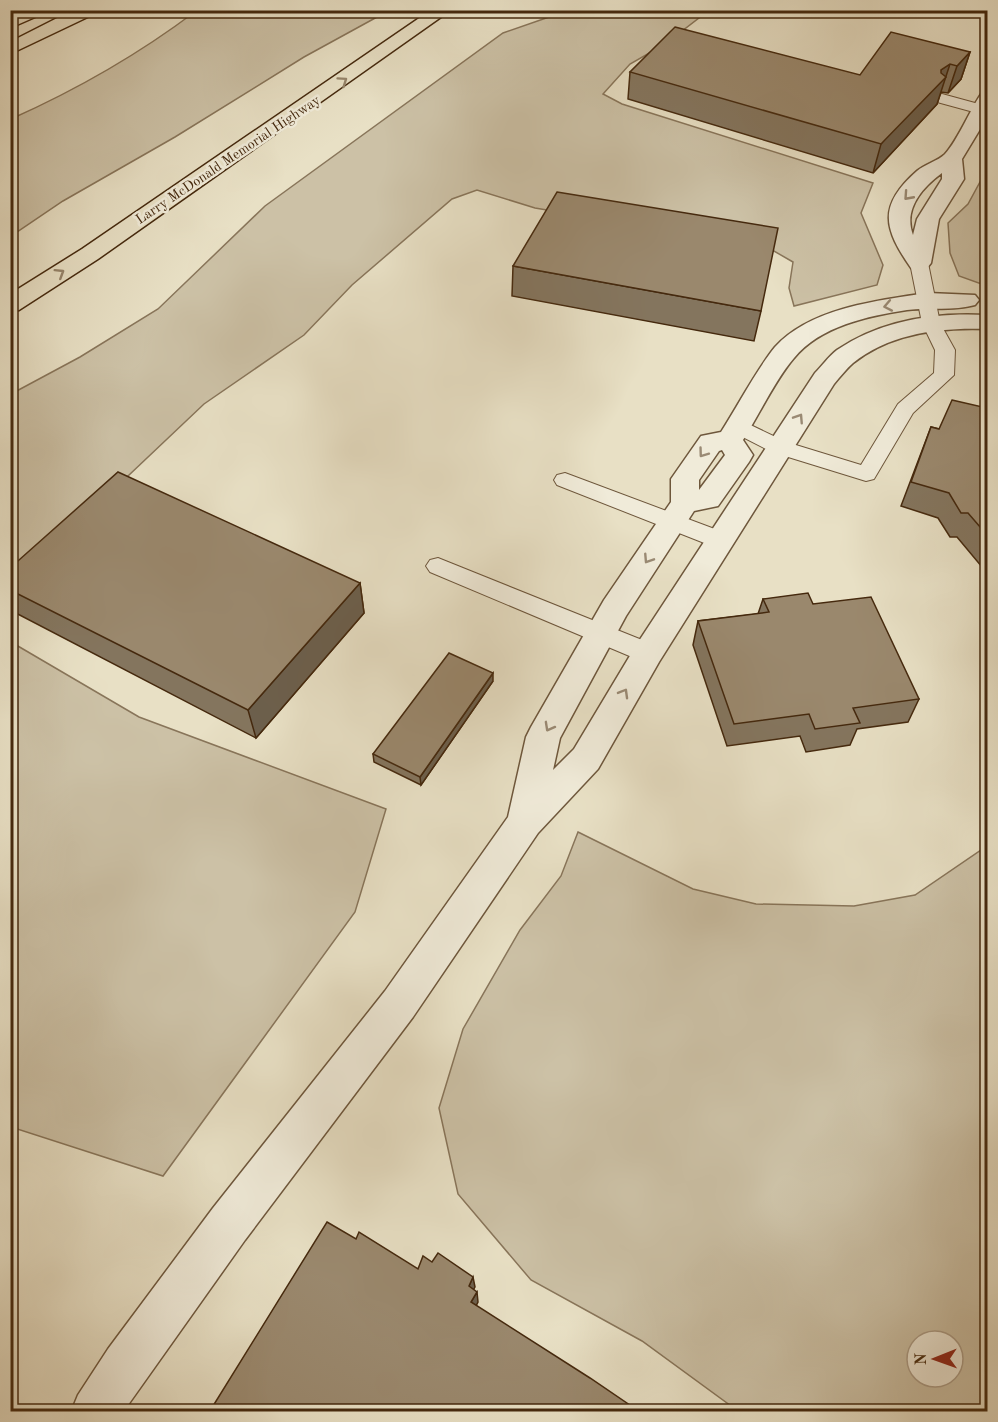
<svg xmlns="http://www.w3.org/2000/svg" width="998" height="1422" viewBox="0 0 998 1422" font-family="'Old Standard TT',serif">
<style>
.green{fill:#ccc1a6;stroke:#88755a;stroke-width:1.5;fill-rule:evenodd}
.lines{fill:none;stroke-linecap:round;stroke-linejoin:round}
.lane-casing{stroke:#6e573c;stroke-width:2}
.street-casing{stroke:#6e573c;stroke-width:3}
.highway-casing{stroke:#45290e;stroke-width:3}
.lane{fill:#f0ebd9;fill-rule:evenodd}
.street{fill:#f0ebd9;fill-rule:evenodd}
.highway{fill:#e8e0c5;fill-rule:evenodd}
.wall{fill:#84755e;stroke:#45290e;stroke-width:1.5}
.shaded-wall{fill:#6c5f4c;stroke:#45290e;stroke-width:1.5}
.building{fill:#9a886d;stroke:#45290e;stroke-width:1.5}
.oneway{stroke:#96846a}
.oneway2{stroke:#9a8a74}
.labels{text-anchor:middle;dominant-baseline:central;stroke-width:5;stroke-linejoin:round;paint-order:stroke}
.far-street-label{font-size:14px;fill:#45290e;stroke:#f0ebd9}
</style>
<rect width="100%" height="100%" fill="#e8e0c5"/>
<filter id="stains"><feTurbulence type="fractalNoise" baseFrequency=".00333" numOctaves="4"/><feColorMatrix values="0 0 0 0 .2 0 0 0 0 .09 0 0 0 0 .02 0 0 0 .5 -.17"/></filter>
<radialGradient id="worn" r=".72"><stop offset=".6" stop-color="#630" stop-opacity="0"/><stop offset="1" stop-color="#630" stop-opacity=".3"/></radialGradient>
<path class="green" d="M196,11H388L304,57L175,137L63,201L11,236V119C76,90 139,54 196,11Z
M560,11H708L665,44L630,64L603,94L622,104L873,183L861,213L883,265L877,285L794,306L789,288L793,262L767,247L535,208L477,190L452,199L352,285L304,335L204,404L34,565L11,591V394L80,357L158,309L265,206L503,33L549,17Z
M987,169V286L959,276L950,253L948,223L968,204Z
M11,642L139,717L386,809L355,912L163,1176L11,1127Z
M578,832L693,889L756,904L854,906L915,895L987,846V1411H738L642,1341L531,1280L458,1194L439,1108L463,1029L520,930L561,876ZM917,1341H953V1377H917Z"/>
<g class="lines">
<g class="lane-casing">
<path id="lane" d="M942,94L986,106L988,111L981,114L937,102L934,99L937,96Z
M919,258L925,259L928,263L940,323L955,350L954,375L913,413L874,479L866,481L772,452L731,431L728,426L731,421L738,419L786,442L861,465L898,404L934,373L935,350L922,323L910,263L913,259Z
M565,473L728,534L731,540L728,546L720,548L712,546L557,485L554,480L557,475Z
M438,558L657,646L660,653L657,660L648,663L639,660L430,572L426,566L430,560Z"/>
</g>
<g class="street-casing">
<path id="street" d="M988,92V116L962,159L964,179L939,219L931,263L927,268L919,270L911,268C884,229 877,206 917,171C925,164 938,161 945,154C958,140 970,110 981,94ZM942,173V179L917,219L913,235C903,209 923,187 942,173Z
M928,293L975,295L979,300L975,305C954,311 929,307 907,310C868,316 820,326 794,358C775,380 759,415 743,440L753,455L749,462L718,506L694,511L626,616L560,738L553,770L574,749L637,644L815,373C822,366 829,356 837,350C881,320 936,312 988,315V329C942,327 890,333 853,363C846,369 840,377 834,384L659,662L598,769L538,833L413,1017L245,1240L123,1412H71L78,1395L108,1349L213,1208L385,991L508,817L526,737L531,727L604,600L671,502V479L701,436L721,432C737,407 757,369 775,347C810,308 879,300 928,293ZM722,450L725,455L699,490V480L719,451Z"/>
</g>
<g class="highway-casing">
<path id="highway" d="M21,10H44L42,14L10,28V16Z
M73,10H96L94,14L10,54V42Z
M431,10H451L98,259L19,310L10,312V294L82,249Z"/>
</g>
<use href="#lane" class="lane"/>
<use href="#street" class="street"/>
<use href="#highway" class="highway"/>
</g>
<path class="wall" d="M970,52L961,79L948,93L941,92L937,104L873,173L628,99L630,72L860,75Z
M513,266L761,311L754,341L512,296Z
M987,408V573L957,537H950L938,518L901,506L931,427L939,429Z
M360,583L364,613L256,738L10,610V590Z
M763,599L813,604L919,699L908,722L857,729L850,745L806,752L800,736L727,746L693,645L698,621L758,614Z
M493,681L421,785L374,762L373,754Z
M677,1405L686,1412H668V1410Z"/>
<path class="shaded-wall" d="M970,52L961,79L948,93L957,66Z
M950,64L937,104L873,173L881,144L941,70Z
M360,583L364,613L256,738L248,710Z
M493,673V681L421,785L420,777Z
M10,1237L14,1240L10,1245Z
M473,1277L475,1287L470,1296L469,1286Z
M477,1292L478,1302L473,1312L471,1302Z"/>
<path class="building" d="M675,27L860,75L891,32L970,52L957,66L950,64L941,70V73L946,77L881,144L630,72Z
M557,192L778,228L761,311L513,266Z
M952,400L987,408V535L968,513H961L949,493L911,482L931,427L939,429Z
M118,472L360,583L248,710L10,590V568Z
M808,593L813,604L871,597L919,699L853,708L860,723L815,729L809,714L734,724L698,621L769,612L763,599Z
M449,653L493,673L420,777L373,754Z
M327,1222L356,1239L359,1232L418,1269L423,1256L432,1262L438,1253L473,1277L469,1286L477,1292L471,1302L590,1378L640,1412H219L213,1406Z
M677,1405L686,1412H675Z"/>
<defs><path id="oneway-chevron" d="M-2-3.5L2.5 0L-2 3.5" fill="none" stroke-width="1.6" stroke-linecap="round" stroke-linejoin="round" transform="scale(1.5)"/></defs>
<g class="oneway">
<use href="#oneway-chevron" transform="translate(343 81) rotate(-35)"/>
<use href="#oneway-chevron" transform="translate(60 273) rotate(-32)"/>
</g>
<g class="oneway2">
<use href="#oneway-chevron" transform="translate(908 196) rotate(132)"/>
<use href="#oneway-chevron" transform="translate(888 306) rotate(169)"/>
<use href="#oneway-chevron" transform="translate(799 418) rotate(-57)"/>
<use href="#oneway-chevron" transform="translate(703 453) rotate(126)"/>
<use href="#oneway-chevron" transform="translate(648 559) rotate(123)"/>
<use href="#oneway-chevron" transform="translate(624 693) rotate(-60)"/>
<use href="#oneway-chevron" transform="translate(549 727) rotate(119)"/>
</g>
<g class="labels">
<g class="far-street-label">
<text transform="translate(228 160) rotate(-34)">Larry McDonald Memorial Highway</text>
</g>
</g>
<rect width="998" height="1422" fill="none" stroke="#e8e0c5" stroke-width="36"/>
<rect x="12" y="12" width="974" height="1398" fill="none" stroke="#45290e" stroke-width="3"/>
<rect x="18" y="18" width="962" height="1386" fill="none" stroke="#45290e" stroke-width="1.5"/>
<g transform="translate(935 1359) rotate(269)"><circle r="28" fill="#f0ebd9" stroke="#ac9d88" stroke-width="1.5"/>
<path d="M0-4.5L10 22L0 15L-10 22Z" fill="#8f2418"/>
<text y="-9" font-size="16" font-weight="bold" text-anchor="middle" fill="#45290e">N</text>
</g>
<rect width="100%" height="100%" filter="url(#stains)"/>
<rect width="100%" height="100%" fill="url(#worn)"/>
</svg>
